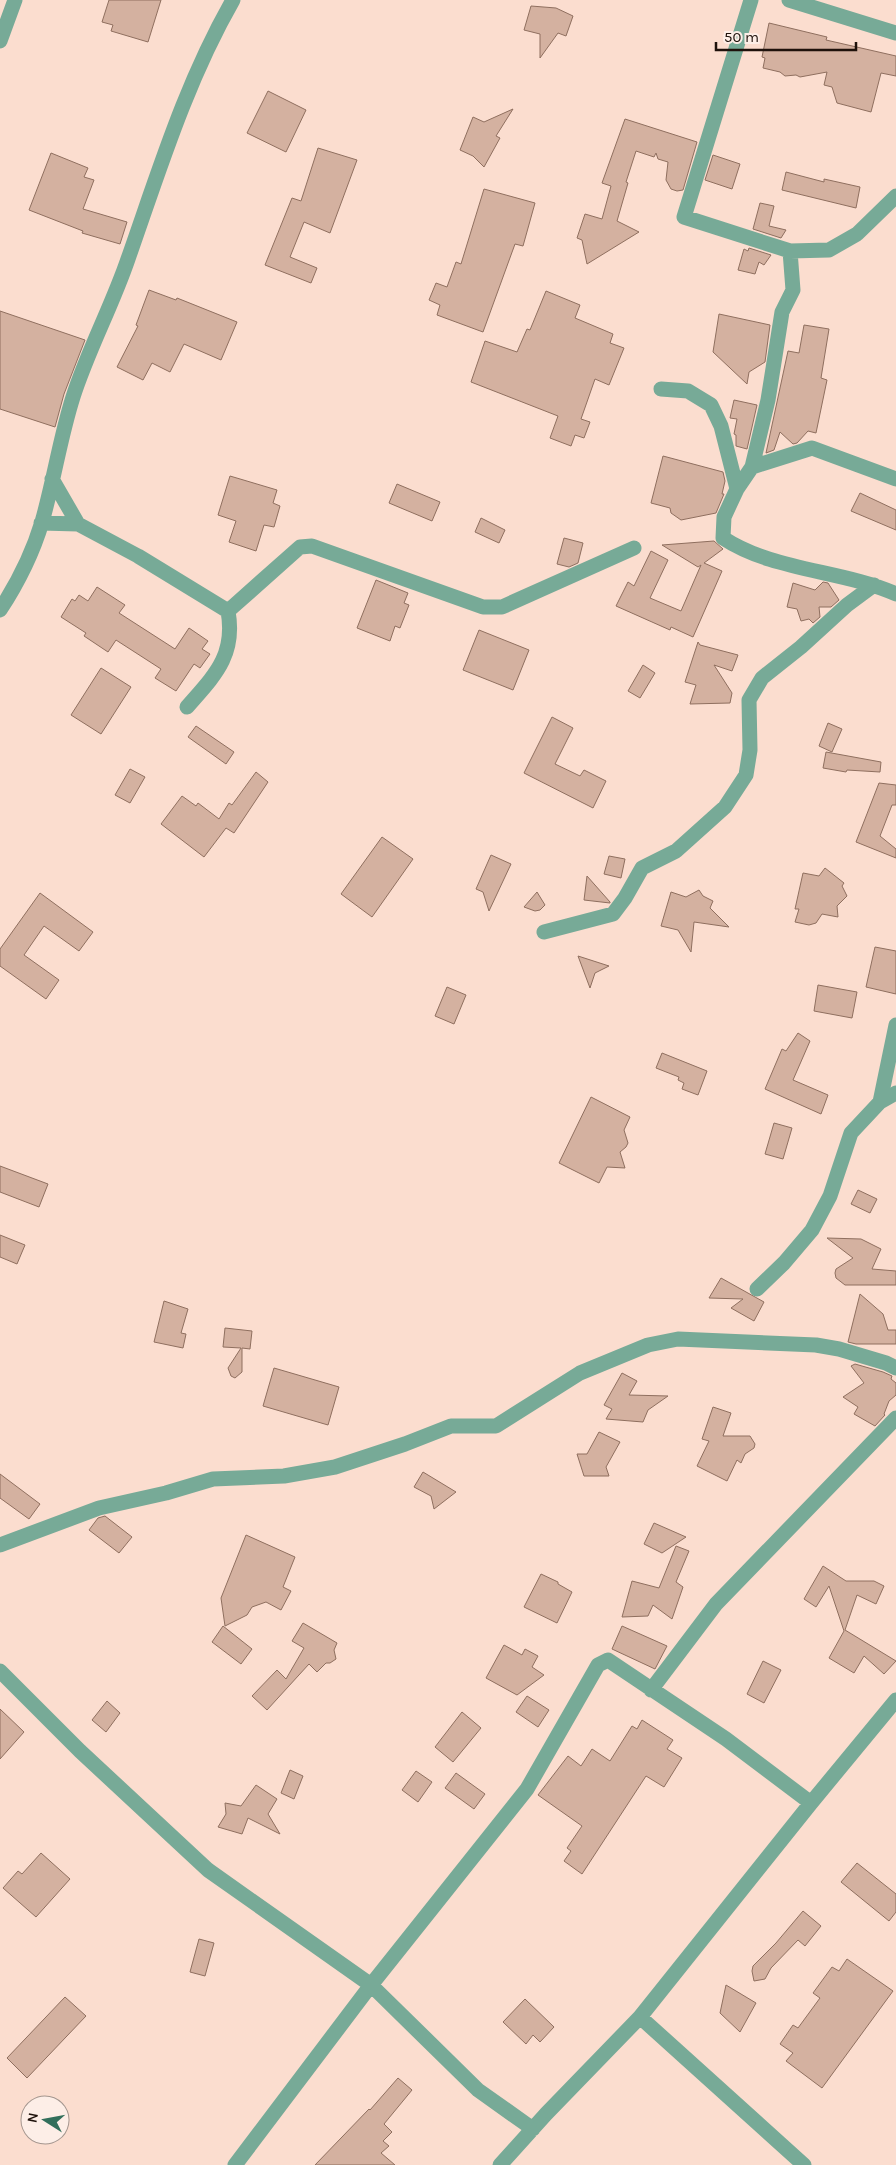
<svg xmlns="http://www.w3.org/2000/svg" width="896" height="2165" viewBox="0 0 896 2165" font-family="Karla,sans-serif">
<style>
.building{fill:#d4b1a0;stroke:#8f6f5f}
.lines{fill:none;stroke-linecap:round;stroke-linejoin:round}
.minor{stroke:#77aa97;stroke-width:15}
</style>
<rect width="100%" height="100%" fill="#fbddcf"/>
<path class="building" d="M109,0H161L148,42L111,31L113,25L102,22Z
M531,6L556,8L573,16L566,36L558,33L540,58V34L524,30Z
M769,23L827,37L826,40L896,56V76L881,73L871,112L837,103L832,87L824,85L827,72L800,77L796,75L785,76L780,72L763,68L765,58L762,57Z
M268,91L306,110L286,152L247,133Z
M513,109L496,136L500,138L484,167L473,156L460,150L473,117L484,122Z
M625,119L697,142L683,190L677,191L671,189L666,180L668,162L658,159L656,153L654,157L636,151L626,182L628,183L617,221L639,232L587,264L582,240L577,238L585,214L602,219L611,186L602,183Z
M318,148L357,160L330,233L304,222L290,257L317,268L311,283L265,265L292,198L301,201Z
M51,153L88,168L84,177L94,180L83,209L127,222L120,244L82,233L83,231L29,210Z
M713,155L740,164L732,189L705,180Z
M786,172L824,182V179L860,187L856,208L782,190Z
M484,189L535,203L523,246L515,244L483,332L437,315L440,305L429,300L436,283L447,287L456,262L461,264Z
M760,203L774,206L769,226L786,230L781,238L753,229Z
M749,248L771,255L764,265L759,262L755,274L738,270L744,249L748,251Z
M149,290L176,300L177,298L237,322L221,360L184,344L170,372L152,363L143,380L117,367L138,326L136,325Z
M546,291L580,305L575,318L613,334L610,343L624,348L609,385L595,379L581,419L590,422L584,438L575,435L571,446L550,438L558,416L471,382L485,341L517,352L527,329L530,330Z
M0,311L85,340L64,394L55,427L0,409Z
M719,314L770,325L765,362L749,372L747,384L713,352Z
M804,325L829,329L821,378L827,380L816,433L808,431L797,443L793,444L780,432L774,450L766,453L788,351L799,353Z
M734,400L757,405L747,449L736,446V435L734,434L737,419L730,418Z
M663,456L723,472L725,481L722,494H724L716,513L681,520L671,513L670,508L651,503Z
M230,476L277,490L273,503L280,506L274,527L264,525L256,551L229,542L236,521L218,515Z
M397,484L440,502L432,521L389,503Z
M860,493L896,510V530L851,511Z
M481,518L505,530L499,543L475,532Z
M564,538L583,543L578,563L569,567L557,564Z
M714,541L723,549L704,563L722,571L693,637L671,627L670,630L616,606L628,582L634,586L651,551L668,560L650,598L681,611L701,565L698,567L662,545Z
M376,580L408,593L404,603L409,605L400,628L395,626L390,641L357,628Z
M823,582L828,583L839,600L831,607H819L820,617L813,623L809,619L801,621L797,609L787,607L793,583L815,590Z
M97,587L125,605L119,613L175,649L189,628L208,641L202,649L210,654L200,668L194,664L176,691L155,678L161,669L116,640L108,652L84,636L86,633L61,617L72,599L75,601L79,595L88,601Z
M479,630L529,650L513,690L463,670Z
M698,642L700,645L738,655L732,671L714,665L732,693L730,703L690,704L696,685L685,682Z
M643,665L655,673L640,698L628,691Z
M101,668L131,687L101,734L71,715Z
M552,717L573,728L555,764L580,776L584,770L606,781L593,808L524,773Z
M828,723L842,729L832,752L819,746Z
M196,726L234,752L226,764L188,737Z
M826,752L881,762L880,772L847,770L846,772L823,768Z
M130,769L145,777L130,803L115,795Z
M256,772L268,782L234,833L226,828L204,857L161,824L182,796L196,806L198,803L219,819L229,803L232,805Z
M879,783L896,785V805H892L880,836L896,849V858L856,842Z
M382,837L413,859L372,917L341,894Z
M491,855L511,864L489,911L483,892L476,889Z
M609,856L625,859L621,878L604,874Z
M825,868L844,883L842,886L847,896L837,906L838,917L822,914L816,923L809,925L795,922L799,909H795L803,873L819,876Z
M587,876L610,902V903L584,900Z
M699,890L703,896L713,901L710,908L729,927L694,922L691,952L678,930L661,926L671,892L686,897Z
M537,892L545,905L540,910L535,911L524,907Z
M40,893L93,932L79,951L44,926L24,955L59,980L46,999L0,966V949Z
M875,947L896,951V994L866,987Z
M578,956L609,966L595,973L590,988Z
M818,985L857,992L852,1018L814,1011Z
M447,987L466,995L454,1024L435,1016Z
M798,1033L810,1041L793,1080L828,1095L821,1114L765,1089L782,1049L786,1051Z
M662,1053L707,1071L698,1095L682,1089L684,1083L678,1080L679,1077L656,1068Z
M591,1097L630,1117L624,1130L628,1143L626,1147L620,1152L625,1168L607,1167L599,1183L559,1163Z
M774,1123L792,1128L783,1159L765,1154Z
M0,1166L48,1184L39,1207L0,1192Z
M858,1190L877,1199L870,1213L851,1204Z
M0,1235L25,1245L17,1264L0,1257Z
M827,1238L861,1239L881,1249L872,1269L896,1271V1285H845L836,1278L835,1273L836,1269L853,1258Z
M721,1278L764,1302L754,1321L731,1308L743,1299L709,1298Z
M860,1294L883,1314L888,1330H896V1344H856L848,1342Z
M164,1301L188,1309L181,1333L186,1334L183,1348L154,1342Z
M225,1328L252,1331L250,1349L242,1348V1372L235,1378L231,1376L228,1368L241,1348L223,1347Z
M855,1364L883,1372L892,1376L891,1379L896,1383V1395L889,1401L884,1414L885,1415L875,1426L854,1414L858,1407L843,1397L864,1383L851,1366Z
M274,1368L339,1387L328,1425L263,1406Z
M622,1373L637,1381L629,1395L668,1396L648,1410L643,1422L606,1419L612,1409L604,1405Z
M713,1407L731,1413L723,1436H750L755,1444L754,1448L745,1454L741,1463L737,1460L727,1481L697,1466L709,1441L702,1439Z
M599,1432L620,1442L606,1467L609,1476H584L577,1454H587Z
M423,1472L456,1492L434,1509L431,1496L414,1487Z
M0,1474L40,1504L29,1519L0,1498Z
M105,1516L132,1537L119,1553L89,1530L98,1518Z
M654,1523L686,1537L662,1553L644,1544Z
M246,1535L295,1557L283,1587L291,1591L281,1610L266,1602L252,1607L247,1615L225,1626L221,1598Z
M676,1546L689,1551L676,1582L683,1587L672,1619L653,1605L648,1616L622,1617L632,1581L659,1588Z
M823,1566L846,1581H874L884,1586L876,1604L857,1595L845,1630L896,1661L884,1674L864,1656L854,1673L829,1658L844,1631L829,1586L816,1607L804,1599Z
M541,1574L558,1582V1584L572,1592L557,1623L524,1607Z
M303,1623L337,1643L334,1650L336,1659L330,1663H326L317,1672L309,1664L267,1710L252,1696L277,1670L286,1679L304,1648L292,1641Z
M223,1626L252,1649L241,1664L212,1642Z
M622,1626L667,1646L655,1669L612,1649Z
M504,1645L522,1655L525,1649L538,1656L532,1667L544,1675L517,1695L486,1678Z
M763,1661L781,1670L764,1703L747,1694Z
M527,1696L549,1710L538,1727L516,1712Z
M107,1701L120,1713L106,1732L92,1720Z
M0,1709L24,1732L0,1759Z
M462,1712L481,1728L453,1762L435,1747Z
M642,1720L673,1740L667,1749L682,1758L664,1787L646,1776L582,1874L564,1861L571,1851L567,1848L582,1826L538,1795L568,1756L581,1766L592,1749L610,1761L632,1726L637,1729Z
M290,1770L303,1776L294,1799L281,1793Z
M416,1771L432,1782L418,1802L402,1790Z
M456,1773L485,1794L474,1809L445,1788Z
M256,1785L277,1799L268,1814L280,1834L248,1818L242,1834L218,1827L226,1814L225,1803L241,1806Z
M41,1853L70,1879L36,1917L3,1888L18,1871L22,1874Z
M857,1863L896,1894V1912L889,1921L841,1882Z
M803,1911L821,1926L805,1946L798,1940L771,1968L765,1979L754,1981L752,1971L753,1966L776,1943Z
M199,1939L214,1943L205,1976L190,1972Z
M847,1959L893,1991L822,2088L786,2061L793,2053L780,2044L793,2025L798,2028L820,1998L813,1993L832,1967L839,1971Z
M726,1985L756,2003L740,2032L720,2013Z
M65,1997L86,2016L27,2078L7,2058Z
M525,1999L554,2027L540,2042L533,2035L526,2044L503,2022Z
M398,2078L412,2090L384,2124L392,2132L383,2141L389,2146L381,2153L395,2165H315L369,2109L370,2110Z"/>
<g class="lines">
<path class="minor" d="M751,0L684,217L790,251L829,250L857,234L896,196
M789,0L896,33
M0,41L15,0
M661,389L688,391L711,405L721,426L737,489L724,517L723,538C773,571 842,570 896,594
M752,467L812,448L896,479
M52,479L78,524
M737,489L752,467L768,400L782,312L793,290L790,251
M41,523L78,524L138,556L228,611L300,547L312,546L483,607H502L634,548
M0,610C17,584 33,552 42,522C54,480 60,438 73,397C88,350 112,306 128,259C159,171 186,82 233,0
M187,707C214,676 236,656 228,611
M544,932L613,914L625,898L642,868L676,851L725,807L746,775L750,750L749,700L762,678L801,647L847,605L874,585
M880,1102L896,1025
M757,1289L784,1263L812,1230L830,1196L851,1133L880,1102L896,1093
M0,1545L99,1508L166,1493L213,1479L284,1476L335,1467L405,1444L451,1426H496L580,1373L648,1345L678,1339L816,1345L839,1349L886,1363L896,1368
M0,1671L80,1751L208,1870L371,1985L478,2090L533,2129
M651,1690L716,1604L896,1418
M640,2017L804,2165
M235,2165L371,1985L527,1789L598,1665L608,1660L726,1739L811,1803
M500,2165L546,2114L640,2017L811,1803L896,1700"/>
</g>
<g transform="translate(45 2120) rotate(281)"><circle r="24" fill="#fdeee7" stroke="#a4968f"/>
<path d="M0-4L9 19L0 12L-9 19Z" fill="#326f5b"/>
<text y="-8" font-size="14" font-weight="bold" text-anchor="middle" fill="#1e110b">N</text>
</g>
<path d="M716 42v8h140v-8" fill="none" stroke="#1e110b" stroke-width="2.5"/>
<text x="724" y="42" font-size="15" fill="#1e110b" stroke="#fdeee7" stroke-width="4" paint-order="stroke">50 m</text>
</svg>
